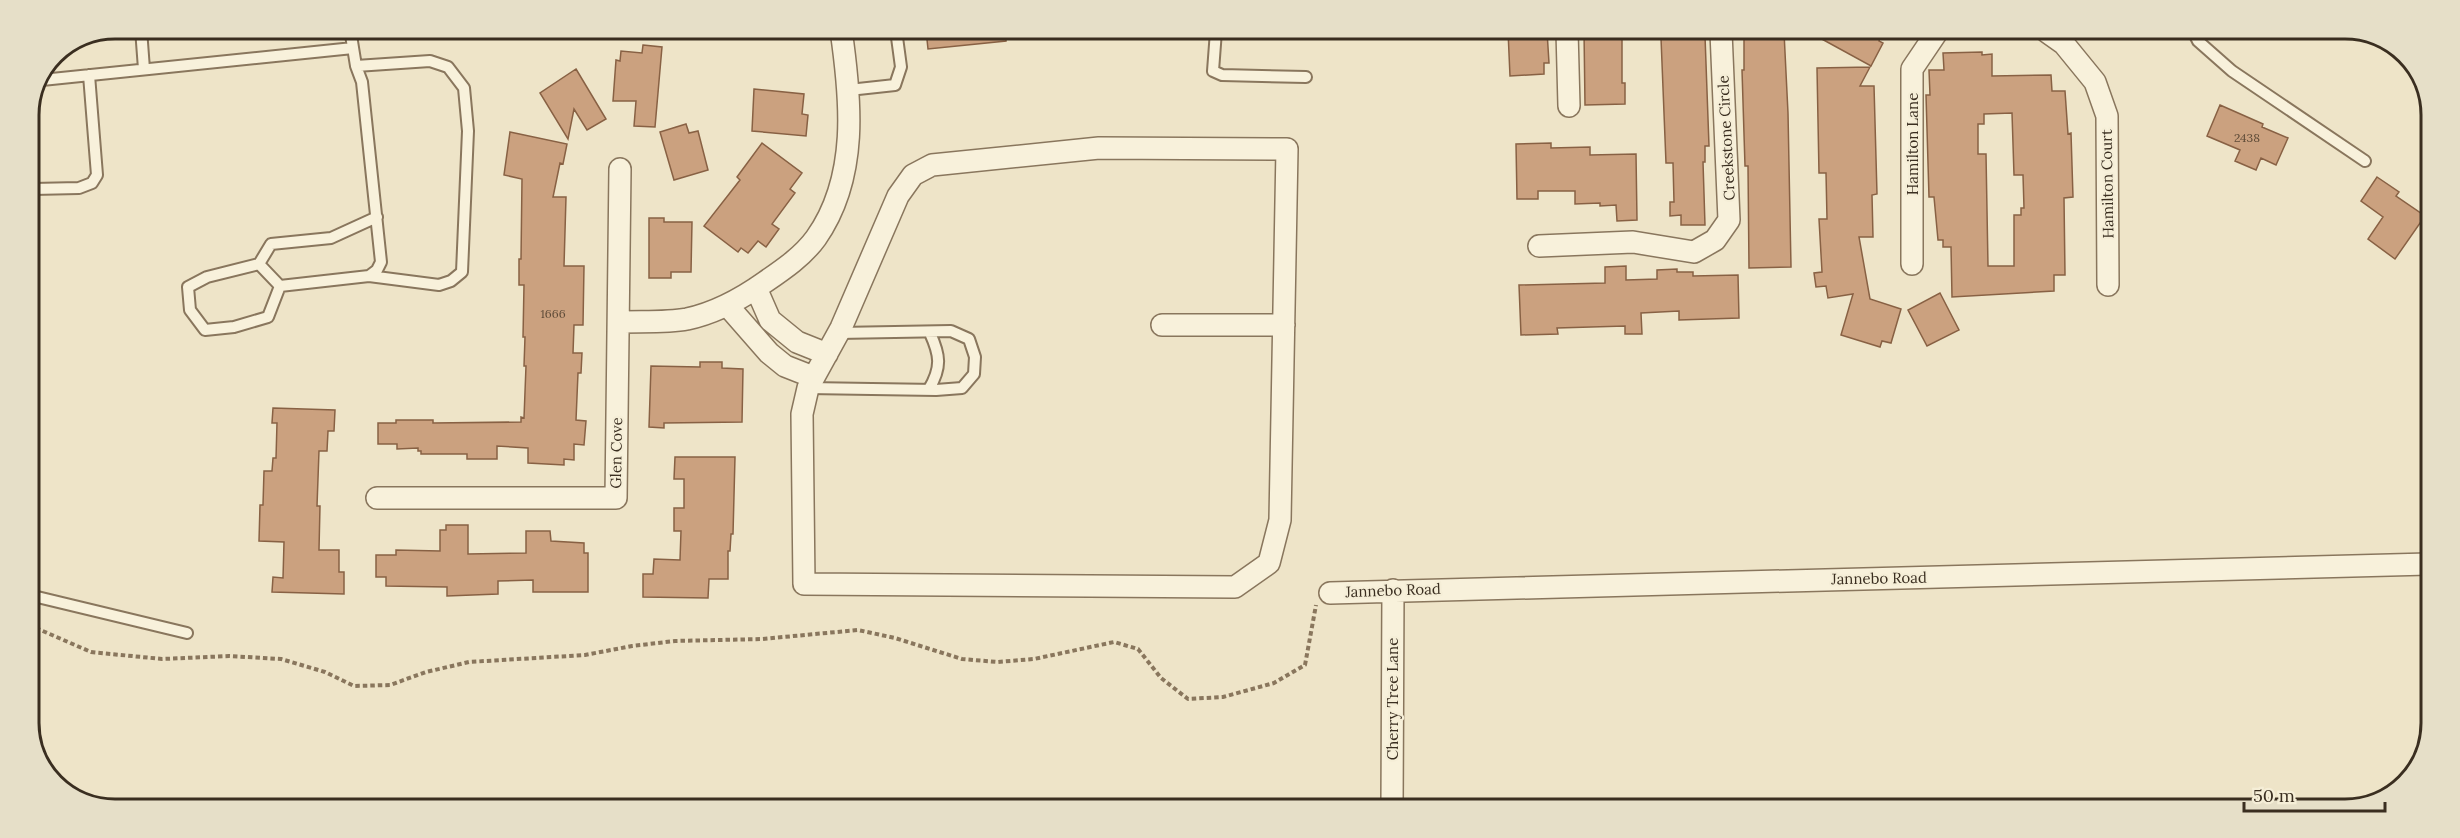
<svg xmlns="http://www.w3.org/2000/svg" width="2460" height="838" viewBox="0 0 2460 838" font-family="Lora,serif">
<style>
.building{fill:#cba17f;stroke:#886144;stroke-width:1.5;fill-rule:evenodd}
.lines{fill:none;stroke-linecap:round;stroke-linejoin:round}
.lane-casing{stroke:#89765d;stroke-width:14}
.street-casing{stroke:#89765d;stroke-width:24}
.path{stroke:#89765d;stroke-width:4;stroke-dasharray:4.5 3;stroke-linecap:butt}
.lane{stroke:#f8f1db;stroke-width:10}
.street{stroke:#f8f1db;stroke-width:21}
.labels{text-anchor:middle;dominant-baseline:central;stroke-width:4.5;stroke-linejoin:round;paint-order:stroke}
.number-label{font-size:12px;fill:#5e4b38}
.street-label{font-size:15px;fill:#3a2e20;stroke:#f5eed7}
.rim{fill:none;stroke:#3a2e20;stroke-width:3}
</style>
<rect width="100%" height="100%" fill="#eee4c8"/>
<path class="building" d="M926,30H1006V41L928,49Z
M1508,31H1547L1549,63H1544V74L1510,76Z
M1584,31L1622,32V83H1625V104L1585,105Z
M1744,32H1784L1788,113L1791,267L1749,268L1748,166H1745L1742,70H1744Z
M1809,32H1883L1879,41L1883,43L1871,66Z
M1705,36L1709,146H1705V162H1703L1705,225H1681V215L1670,216V202H1674L1673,163H1666L1661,38Z
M643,45L662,47L655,127L634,126L636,101H613L616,60L620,61L621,51L642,53Z
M1982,52V55L1992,54V76L2051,75L2052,91H2065L2068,134L2071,133L2073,197L2064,198L2065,275H2054V291L1952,297L1951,247H1943V240H1938L1934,197H1929L1926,95H1930L1929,70H1944L1943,53ZM2012,113L2014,175H2023L2024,208H2021V215H2014V266H1988L1986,154H1978V124H1984V114Z
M1870,67L1860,86H1874L1877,194L1872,195L1873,237H1859L1870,299L1901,309L1891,343L1882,341L1880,347L1841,335L1853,294L1828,298L1826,286L1816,287L1814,273L1822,272L1819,219H1827L1826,173H1819L1817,68Z
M576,69L606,119L587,130L574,109L568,139L540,93Z
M754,89L804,94L802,114L808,115L806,136L752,131Z
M2220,105L2263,124L2262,127L2288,138L2276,165L2261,158L2256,170L2235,161L2240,150L2207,136Z
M686,124L689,133L698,131L708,170L674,180L660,132Z
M510,132L567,144L563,164L560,163L553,197H566L564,266H584L583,325H574L573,353H582L581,373H578L576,420L586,421L584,445L574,444V460L564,459V465L528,463V448L497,446V459H467V454H421V451H418V448L397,449V444H378V423H396V420H433V423L521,422V417L524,418L526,366H524L525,337H523L524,285H519V259H521L522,179L504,175Z
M762,143L802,173L790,189L795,193L772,224L779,229L766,247L758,241L748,253L741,248L738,252L704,226L740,180L737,177Z
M1551,143V148L1590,147V155L1636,154L1637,220L1617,221L1616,205L1600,206V203L1575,204V191H1538V199H1517L1516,144Z
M2377,177L2399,192L2396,196L2425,216L2395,259L2368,239L2383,217L2361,201Z
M649,218H664V222H692L691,272H671V278H649Z
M1626,266V280L1657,279V270L1677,269V272H1693V276L1738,275L1739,318L1679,320V311L1641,313L1642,334H1625V326L1557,328L1558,334L1521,335L1519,285L1605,283V267Z
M1940,293L1959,330L1927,346L1908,310Z
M700,362H722V368L743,369L742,422L664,423V428L649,427L651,366L700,367Z
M273,408L335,410L334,431H328L327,451H319L317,506H320L319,550H339V572H344V594L272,592L273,577L283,578L284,542L259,541L260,505H263L264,471H272L273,458H276L277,423H272Z
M675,457H735L733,534H731L730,551H728V579H709L708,598L643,597V574H653L654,559L680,560L681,531H674V508H684V479H674Z
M446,525H468V554L526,553V531H550L551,541L584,543V553H588V592H533V580L498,581V594L447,596V587L386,586V577H376V555H396V550L440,551V530H446Z"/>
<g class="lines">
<g class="lane-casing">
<path id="lane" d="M141,29L144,69
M350,29L356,66L362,82L381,262L377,270L369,276L280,286L268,317L234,327L205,330L190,310L188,287L207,277L259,264L271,244L331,238L377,217
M1216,31L1213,71L1222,75L1306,77
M2194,33L2198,41L2232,71L2365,161
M356,66L430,61L448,67L464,88L468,131L462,272L451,281L439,285L369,276
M42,80L353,48
M849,90L895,85L901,67L896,30
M29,186L33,189L79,188L92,183L97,175L89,75
M259,264L280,286
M808,388L936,390L962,388L974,374L975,357L969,339L951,331L838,333
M929,389C942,367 940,355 930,333
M29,595L187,633"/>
</g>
<g class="street-casing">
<path id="street" d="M1567,31L1569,106
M2047,32L2064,44L2095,82L2107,116L2108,285
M1099,148L1287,149L1280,520L1269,563L1235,587L804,584L802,414L808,388L841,328L898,196L913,175L932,165Z
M1539,246L1633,242L1694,252L1715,240L1729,220L1721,32
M1912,264V69L1937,32
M756,288L770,320L797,342L827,354
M727,305L769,353L785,366L813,377
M619,322C640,321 666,323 687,319C715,313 741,299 765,282C784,269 803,256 816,238C859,177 851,99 841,30
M1162,325H1284
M377,498H616L620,169
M1330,593L2428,564
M1392,808L1393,590"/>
</g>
<path class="path" d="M29,625L91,652L162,659L229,656L281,659L325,672L354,686L390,685L426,672L469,662L585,655L632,646L675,641L762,639L858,630L895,638L962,659L998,662L1034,659L1114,642L1138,649L1161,678L1188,699L1223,697L1274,683L1305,665L1316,605"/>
<use href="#lane" class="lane"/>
<use href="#street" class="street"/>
</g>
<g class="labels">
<g class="number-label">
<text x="2247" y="137">2438</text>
<text x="553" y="313">1666</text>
</g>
<g class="street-label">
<text transform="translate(1726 138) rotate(-93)">Creekstone Circle</text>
<text transform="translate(1912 144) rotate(-90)">Hamilton Lane</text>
<text transform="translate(2107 184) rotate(-91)">Hamilton Court</text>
<text transform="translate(616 453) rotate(-89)">Glen Cove</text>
<text transform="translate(1879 578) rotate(-1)">Jannebo Road</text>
<text transform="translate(1393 590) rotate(-2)">Jannebo Road</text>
<text transform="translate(1392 699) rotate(-90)">Cherry Tree Lane</text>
</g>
</g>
<path d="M0 0H2460V838H0ZM115 39H2345A76 76 0 0 1 2421 115V723A76 76 0 0 1 2345 799H115A76 76 0 0 1 39 723V115A76 76 0 0 1 115 39Z" fill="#e6dfc8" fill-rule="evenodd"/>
<path class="rim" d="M115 39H2345A76 76 0 0 1 2421 115V723A76 76 0 0 1 2345 799H115A76 76 0 0 1 39 723V115A76 76 0 0 1 115 39Z"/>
<path d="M2244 802v9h141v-9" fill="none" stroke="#3a2e20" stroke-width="3"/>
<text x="2253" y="802" font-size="18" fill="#3a2e20" stroke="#f5eed7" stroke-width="4.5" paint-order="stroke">50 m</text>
</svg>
